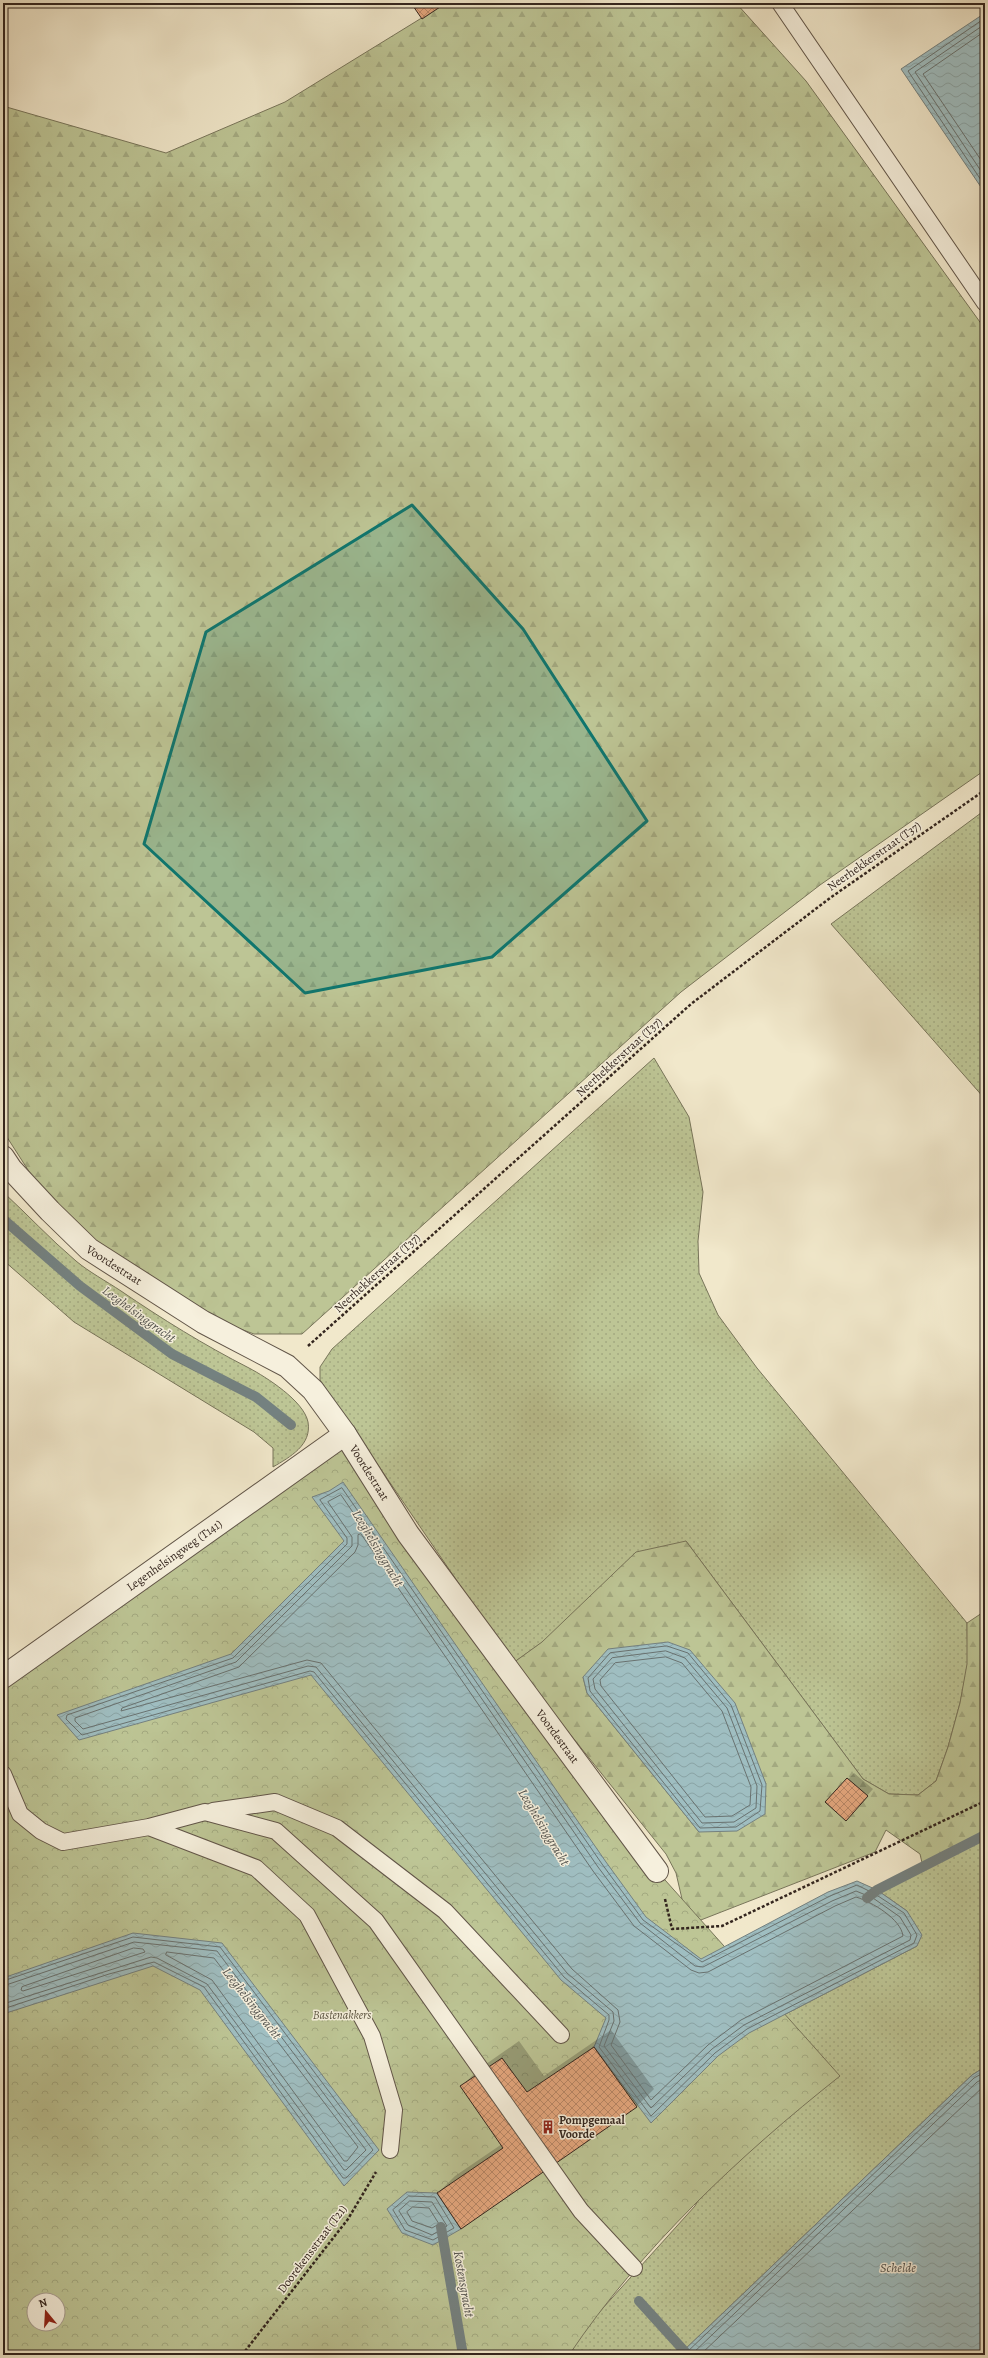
<svg xmlns="http://www.w3.org/2000/svg" width="988" height="2358" viewBox="0 0 988 2358" font-family="Alegreya,serif">
<style>
.grass{fill:url(#grass-dots);stroke:#78755a}
.forest{fill:url(#forest-firs);stroke:#78755a;fill-rule:evenodd}
.park{fill:url(#park-crowns);stroke:#78755a;fill-rule:evenodd}
.water{fill:url(#water-waves);stroke:#748180}
.shadow{fill:#0003}
.lines{fill:none;stroke-linecap:round;stroke-linejoin:round}
.shore{stroke:#697270;stroke-width:1}
.stream{stroke:#748180;stroke-width:10}
.building{fill:url(#building-cross-hatch);stroke:#33251e}
.service-casing{stroke:#625649;stroke-width:18}
.minor-casing{stroke:#625649;stroke-width:24}
.path{stroke:#33251e;stroke-width:2.5;stroke-dasharray:3 2;stroke-linecap:butt}
.service{stroke:#f6f0dd;stroke-width:16}
.minor{stroke:#f6f0dd;stroke-width:22}
.marked{fill:#0f766e;fill-opacity:0.2;stroke:#0f766e;stroke-width:3;stroke-linejoin:round}
.labels{text-anchor:middle;dominant-baseline:central;stroke-width:3;stroke-linejoin:round;paint-order:stroke}
.street-label{font-size:12px;fill:#33251e;stroke:#f6f0dd}
.park-label{font-size:12px;font-style:italic;fill:#5c5542;stroke:#f6f0dd}
.poi-label{font-size:12px;font-weight:bold;fill:#33251e;stroke:#f6f0dd;text-anchor:start}
.water-label{font-size:13px;font-style:italic;fill:#53534f;stroke:#f6f0dd}
</style>
<defs>
<pattern id="grass-dots" width="8" height="8" patternUnits="userSpaceOnUse"><rect width="8" height="8" fill="#bdc595"/><path d="M2 2h.1M6 6h.1" fill="none" stroke="#a3a980" stroke-width="1.8" stroke-linecap="round"/></pattern>
<pattern id="forest-firs" width="22" height="20" patternUnits="userSpaceOnUse"><rect width="22" height="20" fill="#bdc595"/><path d="M5 1l3.5 6h-7zM16 11l3.5 6h-7z" fill="#a3a980"/></pattern>
<pattern id="park-crowns" width="20" height="18" patternUnits="userSpaceOnUse"><rect width="20" height="18" fill="#bdc595"/><path d="M2 6a3 3 0 1 1 6 0M12 15a3 3 0 1 1 6 0" fill="none" stroke="#a3a980"/></pattern>
<pattern id="water-waves" width="16" height="10" patternUnits="userSpaceOnUse"><rect width="16" height="10" fill="#9fbec1"/><path d="M0 5q4-4 8 0t8 0" fill="none" stroke="#89a3a5"/></pattern>
<pattern id="building-cross-hatch" width="8" height="8" patternUnits="userSpaceOnUse"><rect width="8" height="8" fill="#e4a67d"/><path d="M0 0l8 8M0 8l8-8" fill="none" stroke="#b98766"/></pattern>
</defs>
<rect width="100%" height="100%" fill="#f1e8cb"/>
<filter id="stains"><feTurbulence type="fractalNoise" baseFrequency=".005" numOctaves="4"/><feColorMatrix values="0 0 0 0 .2 0 0 0 0 .09 0 0 0 0 .02 0 0 0 .5 -.17"/></filter>
<radialGradient id="worn" r=".72"><stop offset=".6" stop-color="#630" stop-opacity="0"/><stop offset="1" stop-color="#630" stop-opacity=".3"/></radialGradient>
<path class="grass" d="M985,810V1099L831,924Z
M654,1058L689,1117L703,1192L698,1241L699,1273L718,1315L757,1368L967,1623L968,1664L960,1703L948,1747L936,1781L918,1795L889,1794L863,1779L686,1541L513,1663L320,1380V1367L332,1349Z
M3,1192C27,1214 50,1239 76,1261C89,1272 106,1281 121,1291C162,1319 204,1345 249,1368C266,1377 304,1401 308,1422C312,1445 290,1457 273,1467V1448L254,1432L74,1322L3,1260Z
M985,1835V2067L972,2075L679,2355H556L566,2342L593,2319L695,2206L722,2156L749,2033L917,1946L907,1911L877,1890Z"/>
<path class="forest" d="M446,3H736L806,81L985,329V770L820,885L681,992L302,1334H254L211,1318L97,1241L39,1187L3,1131V106L166,153L285,102Z
M686,1541L863,1779L889,1794L918,1795L936,1781L948,1747L960,1703L967,1664V1623L985,1611V1835L923,1867L920,1854L886,1830L875,1852L688,1925L676,1873L666,1854L513,1663L542,1642L636,1552ZM583,1677L757,1765L766,1784L699,1832L587,1693Z"/>
<path class="park" d="M345,1434L657,1871L840,2076C739,2156 641,2248 569,2355H3V1677ZM34,2300H58V2324H34Z"/>
<path class="water" d="M985,13V193L901,69Z
M343,1482L606,1862L646,1917L701,1959L828,1892L857,1881L877,1890L907,1911L922,1935L917,1946L749,2033L718,2056L651,2123L594,2047L606,2018L561,1980L311,1675L79,1740L57,1715L231,1654L344,1541L312,1497L329,1491Z
M668,1642L690,1650L735,1703L766,1784L765,1814L737,1831L699,1832L587,1693L583,1677L608,1649Z
M133,1933L222,1943L379,2150L344,2186L200,1990L153,1966L3,2014V1978Z
M985,2067V2355H679L972,2075Z
M407,2192L437,2193L461,2229L433,2245L402,2233L387,2209Z"/>
<path class="shadow" d="M854,1773L873,1789L851,1814L826,1802Z
M611,2030L654,2089L637,2106L462,2227L438,2193L455,2176L502,2144L462,2086L479,2069L519,2041L544,2076Z"/>
<g class="lines">
<path class="shore" d="M985,18L908,71L985,186
M985,24L915,72L985,177
M985,31L923,74L985,166
M342,1488L602,1864L643,1920L702,1962L830,1896L857,1885L875,1894L904,1913L917,1935L914,1943L747,2029L715,2053L651,2116L599,2047L609,2020V2015L564,1977L314,1672L310,1671L82,1735L66,1719L67,1715L233,1658L347,1544V1538L320,1500Z
M341,1495L598,1867L640,1923L695,1966L703,1967L832,1901L856,1891L873,1898L900,1917L911,1935L910,1940L744,2025L712,2049L651,2108L604,2046L614,2021L613,2012L567,1973L316,1667L308,1666L83,1729L75,1721V1718L236,1662L352,1546V1537L328,1502Z
M361,1534L593,1871L634,1926L691,1970L699,1973L708,1972L835,1906L856,1897C872,1902 901,1919 903,1936L741,2020L708,2045L651,2100L611,2045L620,2022L618,2010L572,1969L321,1663L307,1660L121,1711L122,1708L239,1667L355,1552L358,1545V1535Z
M667,1646L688,1653L731,1705L762,1785L760,1811L736,1827L700,1828L590,1691L588,1678L610,1653Z
M666,1651L685,1658L727,1708L757,1786L756,1808L734,1822L702,1823L595,1689L593,1679L612,1658Z
M666,1657L682,1663L722,1711L751,1787L750,1805L732,1816L705,1817L601,1686L600,1680L615,1663Z
M134,1948L143,1949L145,1952L23,1991L21,1990L22,1987Z
M167,1952L214,1958L358,2147L347,2161H344L212,1980L166,1955Z
M3,1981L133,1937L220,1947L373,2150L346,2178H343L204,1987L154,1962L109,1974L3,2009
M3,1986L134,1942L217,1951L366,2150L346,2170H344L207,1984L157,1958L151,1957L3,2004
M409,2196L435,2197L454,2228L433,2240L405,2230L393,2210Z
M410,2201L432,2202L447,2226L432,2235L408,2225L399,2211Z
M413,2207L429,2208L439,2224L432,2228L412,2221L407,2212Z
M684,2355L974,2078L985,2072
M691,2355L977,2082L985,2078
M700,2355L985,2085"/>
<path class="stream" d="M3,1219L80,1286L172,1354L256,1397L291,1425
M867,1898L877,1890L985,1835
M441,2227L463,2355
M639,2301L688,2355"/>
</g>
<path class="building" d="M411,3H446L422,19Z
M847,1778L868,1796L846,1821L825,1802Z
M594,2047L637,2107L461,2229L437,2193L503,2148L460,2086L502,2058L527,2092Z"/>
<g class="lines">
<g class="service-casing">
<path id="service" d="M780,3L985,303
M3,1774L20,1814L41,1831L63,1842L149,1827L205,1812L276,1831L376,1921L581,2211L634,2268
M213,1811L275,1802L337,1828L445,1911L561,2035
M149,1827L256,1868L307,1915L372,2036L394,2110L390,2150"/>
</g>
<g class="minor-casing">
<g id="minor">
<path id="s1" d="M3,1157L11,1169L50,1211L89,1249L203,1322L287,1366L313,1390L345,1434L408,1534L657,1871"/>
<path id="s2" d="M3,1677L345,1434"/>
</g>
</g>
<path class="path" d="M308,1346L691,1004L830,898L985,790
M665,1899L672,1929L722,1926L985,1801
M242,2355L348,2219L376,2172"/>
<use href="#service" class="service"/>
<use href="#minor" class="minor"/>
</g>
<path class="marked" d="M412,505L523,629L647,821L492,957L305,993L144,844L206,632Z"/>
<defs>
<g id="building-bare" transform="scale(1.08)"><path d="M-4-6H4V6H1V3H-1V6H-4ZM-2.5-4.3h1.7v1.8h-1.7ZM.8-4.3h1.7v1.8H.8ZM-2.5-1h1.7V.8h-1.7ZM.8-1h1.7V.8H.8Z" fill="#8f2418" stroke="#f6f0dd" stroke-width="2.5" paint-order="stroke"/></g>
</defs>
<g fill-rule="evenodd">
<use href="#building-bare" x="548" y="2127"/>
</g>
<g class="labels">
<g class="street-label">
<text transform="translate(874 856) rotate(-35)">Neerhekkerstraat (T37)</text>
<text transform="translate(619 1057) rotate(-42)">Neerhekkerstraat (T37)</text>
<text stroke="none"><textPath href="#s1" startOffset="156">Voordestraat</textPath></text>
<text transform="translate(377 1273) rotate(-42)">Neerhekkerstraat (T37)</text>
<text stroke="none"><textPath href="#s1" startOffset="492">Voordestraat</textPath></text>
<text stroke="none"><textPath href="#s2" startOffset="210">Legenhelsingweg (T141)</textPath></text>
<text stroke="none"><textPath href="#s1" startOffset="816">Voordestraat</textPath></text>
<text transform="translate(312 2249) rotate(-53)">Doorekensstraat (T21)</text>
</g>
<g class="park-label">
<text x="342" y="2015">Bastenakkers</text>
</g>
<g class="poi-label">
<text x="559" y="2120">Pompgemaal<tspan x="559" dy="14">Voorde</tspan></text>
</g>
<g class="water-label">
<text transform="translate(139 1314) rotate(36)">Leeghelsinggracht</text>
<text transform="translate(378 1548) rotate(59)">Leeghelsinggracht</text>
<text transform="translate(544 1827) rotate(59)">Leeghelsinggracht</text>
<text transform="translate(252 2003) rotate(52)">Leeghelsinggracht</text>
<text x="898" y="2267">Schelde</text>
<text transform="translate(464 2284) rotate(80)">Kostensgracht</text>
</g>
</g>
<rect width="988" height="2358" fill="none" stroke="#f1e8cb" stroke-width="16"/>
<rect x="4" y="4" width="980" height="2350" fill="none" stroke="#33251e" stroke-width="2"/>
<rect x="8" y="8" width="972" height="2342" fill="none" stroke="#33251e"/>
<g transform="translate(46 2312) rotate(342)"><circle r="19" fill="#f6f0dd" stroke="#a89f91"/>
<path d="M0-3L7 15L0 10L-7 15Z" fill="#8f2418"/>
<text y="-6" font-size="11" font-weight="bold" text-anchor="middle" fill="#33251e">N</text>
</g>
<rect width="100%" height="100%" filter="url(#stains)"/>
<rect width="100%" height="100%" fill="url(#worn)"/>
</svg>
